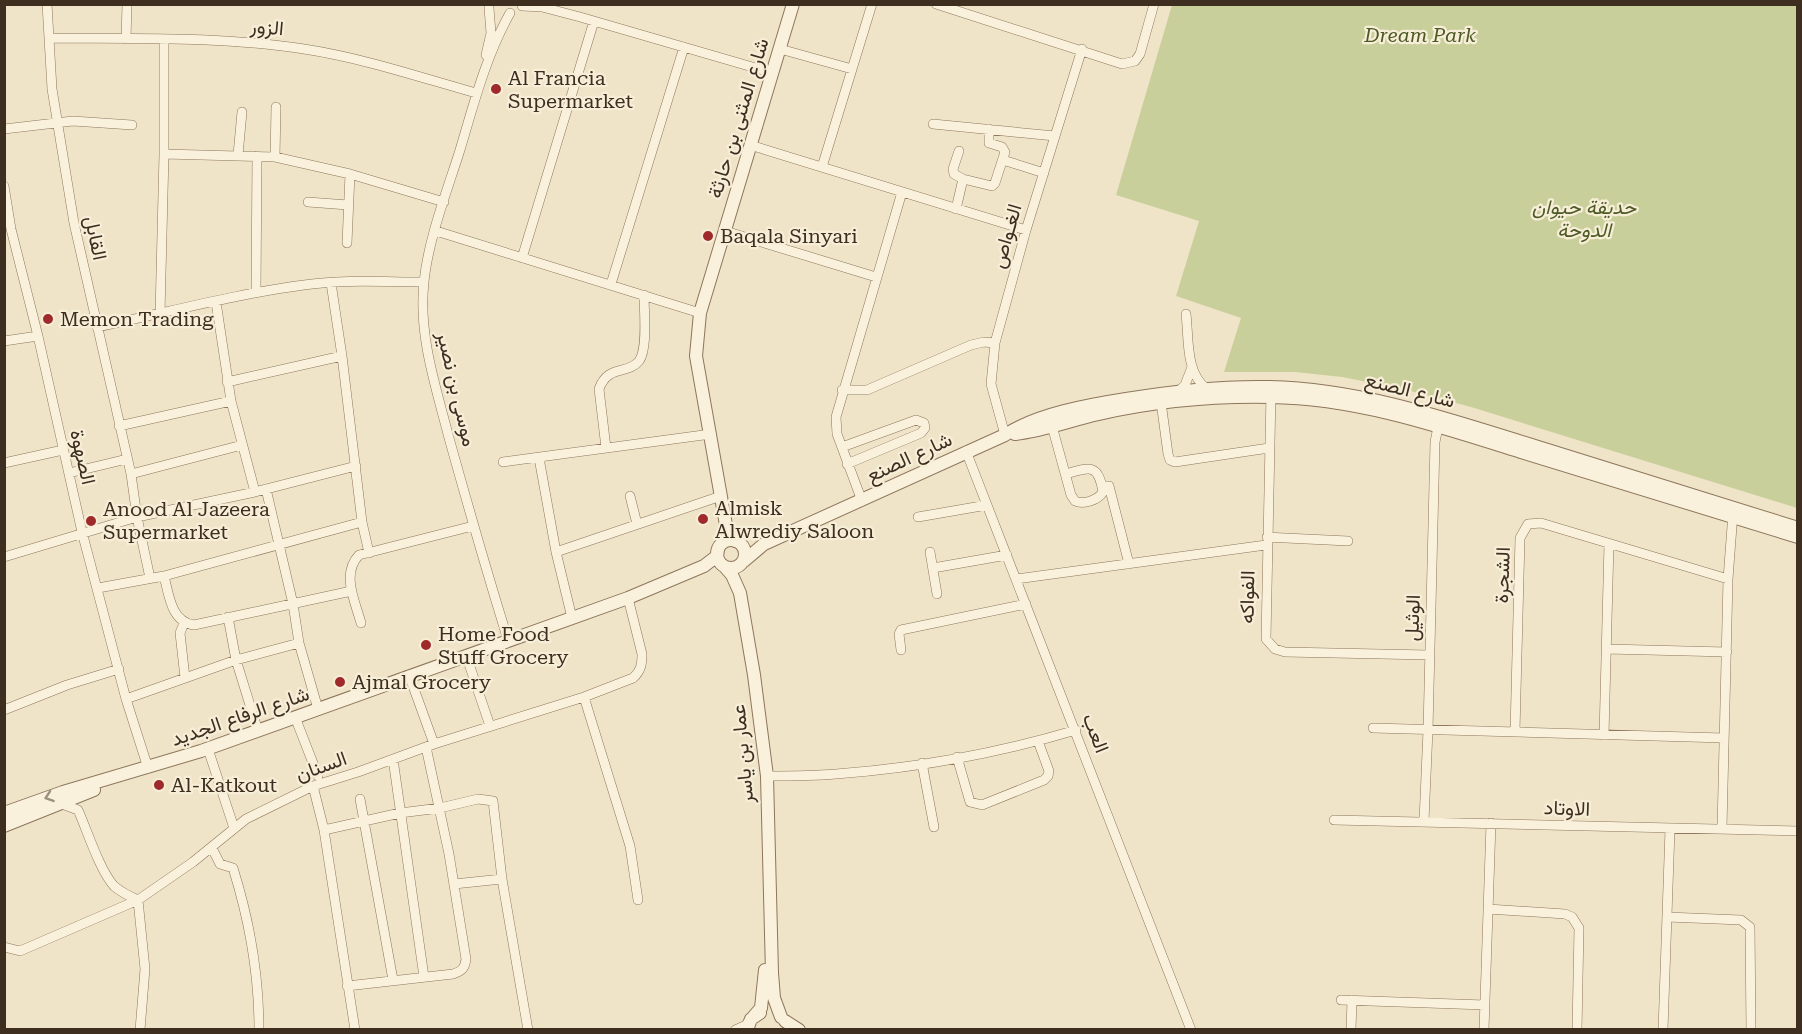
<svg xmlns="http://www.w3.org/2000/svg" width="1802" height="1034" viewBox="0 0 1802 1034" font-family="'Roboto Serif',Vazirmatn,serif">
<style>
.green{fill:#c9cf9b}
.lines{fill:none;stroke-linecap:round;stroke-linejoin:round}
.minor-casing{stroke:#8d765c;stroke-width:10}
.tertiary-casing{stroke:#8d765c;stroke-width:14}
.minor{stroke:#faf1dc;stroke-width:9}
.tertiary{stroke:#faf1dc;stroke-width:12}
.oneway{stroke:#9c907e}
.poi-dot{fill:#9e2a2b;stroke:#f7eed8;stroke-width:2}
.labels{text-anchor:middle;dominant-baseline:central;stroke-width:4.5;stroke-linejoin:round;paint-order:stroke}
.street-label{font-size:20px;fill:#3d2e20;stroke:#f7eed8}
.park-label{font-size:20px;font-style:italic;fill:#4d5a26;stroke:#f7eed8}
.poi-label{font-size:20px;fill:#3d2e20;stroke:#f7eed8;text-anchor:start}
</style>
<rect width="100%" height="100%" fill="#f0e4c8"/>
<path class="green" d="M1172,5H1797V508L1471,407L1403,389L1342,377L1295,372H1224L1241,318L1176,296L1199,221L1116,195Z"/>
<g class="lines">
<g class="minor-casing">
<path id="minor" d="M47,4L52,89L74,223L131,474L137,517L150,578
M936,4L1122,64L1135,61L1140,54L1154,4
M522,6L542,7L580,17L773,73
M49,38C133,39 220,36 304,49C363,58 419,77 476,93
M126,39L127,4
M780,49L852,69
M486,55L491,33L489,8
M933,124L1055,136
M4,129L73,121L132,125
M750,145L1026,230
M959,151L953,169L954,174L963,179L992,186L995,183L1005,152L1002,147L989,143V129
M164,154L275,157L350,174L444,202
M238,155L242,112
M275,157L276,107
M1003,160L1044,173
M822,167L872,4
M4,186L11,229L38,336L82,532L126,699L148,768
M308,202L348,205
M956,209L963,179
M436,231L700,313
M725,231L876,277
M347,243L350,174
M522,258L594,21
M331,283L342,356L362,522L369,553
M611,284L684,47
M256,292L257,156
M216,302L231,401L255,492
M160,314L164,154V40
M1186,314C1189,338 1185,373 1207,389
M97,327C166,313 235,294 304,285C344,279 384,282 424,282
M4,341L38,336
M227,382L342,356
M842,390H867L971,345L984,342L995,343
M1180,390L1185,385L1192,367
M1271,393L1266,639L1275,649L1285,652L1429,655
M1161,402L1168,454L1170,460L1175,462L1269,448
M119,426L231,401
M1052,426L1071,495L1075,501C1084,505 1098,500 1103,492C1098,463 1090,467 1066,474
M1005,435L991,384L995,343L1026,230L1082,49
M842,447L916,420L924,423L925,428L921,433L847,464
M606,448L599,389C608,364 628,375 639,361C648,349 644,310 644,295
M966,451L1191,1030
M539,458L556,552L572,618
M503,462L711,434
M4,463L63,450
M69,473L127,459
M131,474L242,445
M1102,486H1109L1129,564
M266,489L293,604L299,643L318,709
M630,496L637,524
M862,501L837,434L836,417L902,192
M918,517L987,505
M1267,537L1348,541
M556,552L721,496
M930,552L937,594
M4,557L137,517L255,492L356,466
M933,568L1007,555
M164,576C169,595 171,622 194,625L347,592L351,589
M1016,579L1266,545
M98,588L164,576L362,522
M228,617L236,660L258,731
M184,623L180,633L185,678
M361,623C355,601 341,574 359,555L473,526
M508,640C487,573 468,506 449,438C436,387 418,335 424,282C428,240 447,191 460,150C474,103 486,56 510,13
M1607,649L1727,652
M901,650L899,634L901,630L1026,604
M466,655L490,726
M409,675L434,744
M584,697L630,846L638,900
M126,699L236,660L299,643
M4,710L67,685L119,669
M295,717L318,776
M1373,728L1724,738
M1515,731L1520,538L1528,524L1541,523L1728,579
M1604,735L1609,544
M208,749L234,828
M957,757L970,802L982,805L1044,780L1048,776L1049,771L1038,741
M393,759L424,977
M922,763L934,827
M767,776C790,776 813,776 836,774C916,768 999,753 1076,730
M313,786L324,830L355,1030
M360,799L393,980
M62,804L78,810C87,830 100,871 114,886C122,893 129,896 138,900
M1334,820L1798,831
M1424,821L1428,730L1435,442L1439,422
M1722,828L1728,579L1733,513
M324,830L400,813L440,808L478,799L493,801L502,879L528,1030
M212,848L220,864L233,868C249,919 259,976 259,1030
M454,884L502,879
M138,900L145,969L140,1030
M1488,909L1565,914L1572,917L1579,928L1577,1030
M1667,917L1741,920L1750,927L1751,1030
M4,947L20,951L138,900L193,862L246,819L313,786L358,772L434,744L584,697L633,678C641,671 642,664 642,654L628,598
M347,986L453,974C462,971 465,968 466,959L449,854L426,747
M1341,1000L1485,1005
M735,1030L746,1025L751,1019
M1351,1030L1352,1000
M1484,1030L1491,823
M1663,1030L1670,829"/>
</g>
<g class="tertiary-casing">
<path id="tertiary" d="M1015,434C1044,431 1071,420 1099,414C1155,401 1213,396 1270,397C1356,398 1439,426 1521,452C1613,480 1705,508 1798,537
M717 554a14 14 0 1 1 28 0a14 14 0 1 1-28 0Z
M735,541L726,525L696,356L700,313L793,4
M744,561L764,544L1005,435C1037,414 1088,405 1126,399C1174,391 1221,386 1270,387C1362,389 1451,420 1538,447C1625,474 1711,501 1798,528
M725,567L732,575L740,593L754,675L767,776L772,973L774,998L781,1017
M4,813L63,792L201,751L628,598L704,566L717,556L718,550
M4,826L94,790
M754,1016L761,1008L765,970
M785,1021L799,1030
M747,1030L751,1019L760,1013"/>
</g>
<use href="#minor" class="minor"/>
<use href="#tertiary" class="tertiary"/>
</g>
<defs><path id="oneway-chevron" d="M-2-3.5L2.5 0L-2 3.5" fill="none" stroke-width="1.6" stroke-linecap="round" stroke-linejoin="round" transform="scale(1.5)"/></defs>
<use class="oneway" href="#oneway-chevron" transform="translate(49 797) rotate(161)"/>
<g class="poi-dot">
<circle cx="496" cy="89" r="6"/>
<circle cx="708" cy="236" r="6"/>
<circle cx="48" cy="319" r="6"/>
<circle cx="703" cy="519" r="6"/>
<circle cx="91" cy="521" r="6"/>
<circle cx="426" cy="645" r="6"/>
<circle cx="340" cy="682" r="6"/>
<circle cx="159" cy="785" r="6"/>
</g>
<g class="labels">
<g class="street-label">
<text transform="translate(267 27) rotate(5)">الزور</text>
<text transform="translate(738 118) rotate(-73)">شارع المثنى بن حارثة</text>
<text transform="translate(1006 236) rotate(-74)">الغـواص</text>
<text transform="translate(96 238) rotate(78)">القابل</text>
<text transform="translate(457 389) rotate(77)">موسى بن نصير</text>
<text transform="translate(1410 390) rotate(14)">شارع الصنع</text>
<text transform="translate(83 457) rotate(77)">الصهوة</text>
<text transform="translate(909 457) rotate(-25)">شارع الصنع</text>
<text transform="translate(1502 575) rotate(-88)">الشجرة</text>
<text transform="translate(1247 597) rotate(-89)">الفواكه</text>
<text transform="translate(1412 618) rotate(-88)">الوثيل</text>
<text transform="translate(240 716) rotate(-19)">شارع الرفاع الجديد</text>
<text transform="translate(1096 733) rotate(69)">العب</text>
<text transform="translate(742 754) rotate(-95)">عمار بن ياسر</text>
<text transform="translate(321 766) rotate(-20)">السنان</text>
<text transform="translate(1567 808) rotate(2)">الاوتاد</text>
</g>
<g class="park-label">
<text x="1420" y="35">Dream Park</text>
<text x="1584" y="207">حديقة حيوان<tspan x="1584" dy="23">الدوحة</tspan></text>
</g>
<g class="poi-label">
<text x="508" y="78">Al Francia<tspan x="508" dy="23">Supermarket</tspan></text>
<text x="720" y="236">Baqala Sinyari</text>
<text x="60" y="319">Memon Trading</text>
<text x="715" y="508">Almisk<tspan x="715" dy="23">Alwrediy Saloon</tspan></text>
<text x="103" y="509">Anood Al Jazeera<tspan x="103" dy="23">Supermarket</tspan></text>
<text x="438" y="634">Home Food<tspan x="438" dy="23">Stuff Grocery</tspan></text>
<text x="352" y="682">Ajmal Grocery</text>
<text x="171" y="785">Al-Katkout</text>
</g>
</g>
<rect width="1802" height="1034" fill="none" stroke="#3d2e20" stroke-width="12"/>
</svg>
